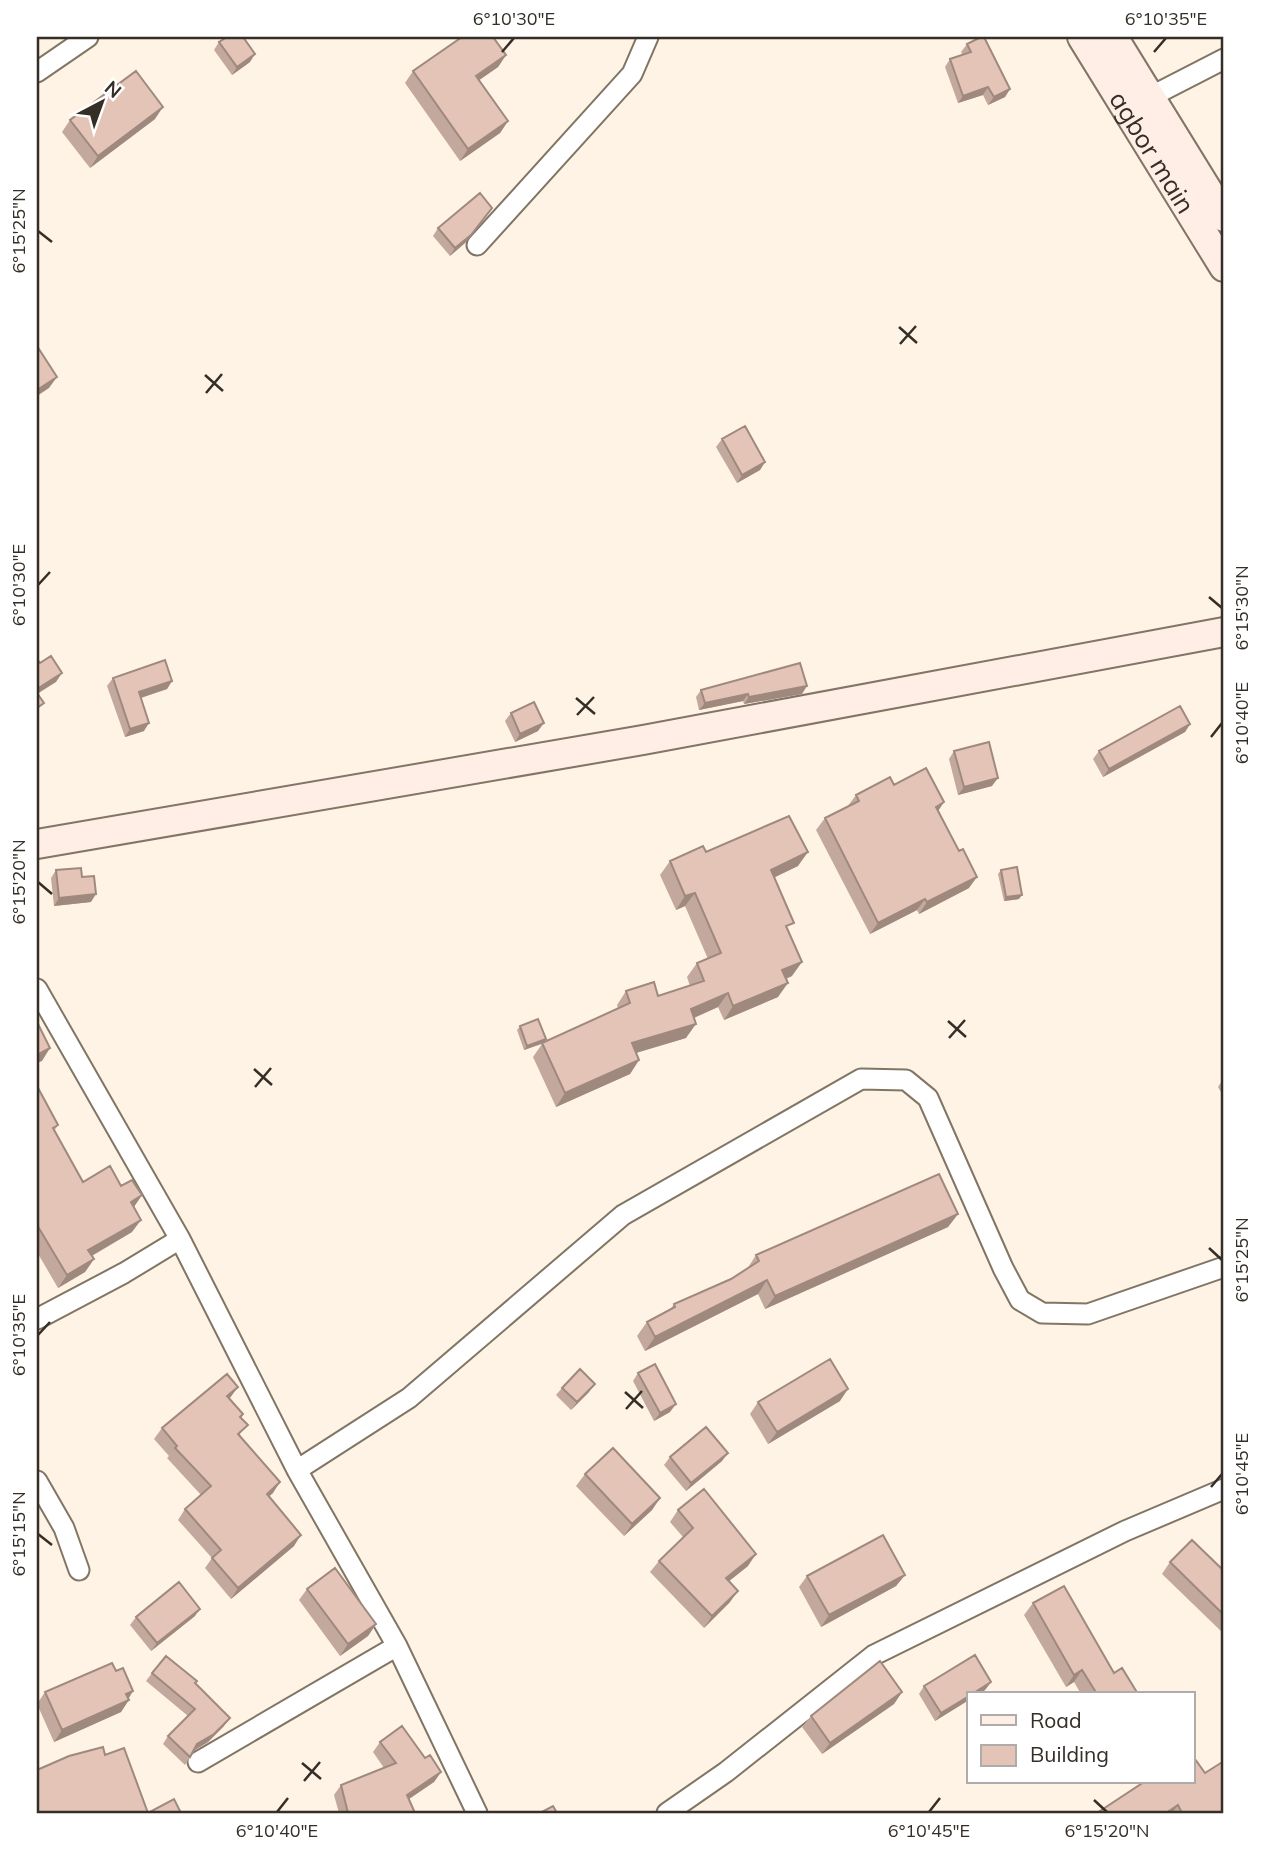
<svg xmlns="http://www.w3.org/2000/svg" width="1261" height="1850" viewBox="0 0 1261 1850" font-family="Mulish,sans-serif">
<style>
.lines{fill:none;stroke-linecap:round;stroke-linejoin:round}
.street-casing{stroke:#817564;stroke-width:23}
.secondary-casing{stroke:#817564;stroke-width:32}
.street{stroke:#fff;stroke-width:19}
.secondary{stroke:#ffeee6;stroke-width:28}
.wall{fill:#c3a99d}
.shaded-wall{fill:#9f897f}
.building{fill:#e3c4b6;stroke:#9f897f;stroke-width:2}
.ticks{fill:none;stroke:#342e27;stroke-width:2.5}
.labels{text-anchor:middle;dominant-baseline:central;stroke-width:6;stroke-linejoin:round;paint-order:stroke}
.street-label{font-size:26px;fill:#342e27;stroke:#fff}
.neatline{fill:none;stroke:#342e27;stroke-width:2.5}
.ticks-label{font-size:18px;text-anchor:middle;fill:#342e27}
</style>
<rect width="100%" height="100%" fill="#fef3e4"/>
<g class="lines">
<g class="street-casing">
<path id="street" d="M37,72L88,37
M1150,97L1224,59
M477,245L632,74L648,37
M37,989L180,1239L297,1470L397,1646L477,1813
M37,1319L124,1273L180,1239
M297,1470L409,1398L623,1215L861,1079L906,1080L928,1098L1003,1268L1020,1300L1042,1313L1088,1314L1224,1267
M37,1481L64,1528L79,1570
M198,1762L397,1646
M667,1813L726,1772L874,1655L1125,1531L1224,1489"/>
</g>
<g class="secondary-casing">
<g id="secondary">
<path id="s1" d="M1082,37L1224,267"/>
<path d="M1113,37L1224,217"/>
<path d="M37,844L643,740L1224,632"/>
</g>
</g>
<use href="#street" class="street"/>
<use href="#secondary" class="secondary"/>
</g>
<path class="wall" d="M219,42L250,62L232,75L214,50Z
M967,44L1010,89L1005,97L988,105L983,95L958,103L945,67L950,59L963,55L961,52Z
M506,55L498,67L479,80L508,121L500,133L460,161L405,83L413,71Z
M155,119L90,168L62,132L70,120Z
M492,208L465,243L450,256L433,236L438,228Z
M722,439L765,462L760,470L737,483L716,447Z
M113,678L172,681L167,689L141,698L144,731L125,737L107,686Z
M701,690L802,694L744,704L743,701L699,710L696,697Z
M511,713L538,731L515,742L505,721Z
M1190,724L1185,732L1103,777L1093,759L1099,751Z
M954,751L992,786L958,795L949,759Z
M894,785L944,802L938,811L969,888L919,914L917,910L870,934L816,830L825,818L847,807L856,795Z
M706,852L798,866L774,877L788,930L792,976L786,979L778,997L724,1020L718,1007L694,1018L686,1038L636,1053L639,1060L630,1074L556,1107L533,1057L542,1044L524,1050L517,1030L520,1026L546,1039L544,1042L618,1009L617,1005L626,991L658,996L690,986L687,977L697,963L708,959L685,906L676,910L660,875L670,861Z
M56,870L82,877L91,902L54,906L51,878Z
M1001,870L1019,899L1004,901L998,874Z
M1224,1078V1097L1218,1087Z
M37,1086L58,1125L54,1131L83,1182L121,1186L142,1195L134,1207L132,1232L92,1256L94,1259L85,1272L58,1288L37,1252Z
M958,1214L948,1227L765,1309L758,1294L645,1351L637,1336L647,1322L670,1310L674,1304L731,1279L747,1269L756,1255Z
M638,1373L670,1412L654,1421L633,1381Z
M562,1388L589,1392L571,1410L556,1395Z
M229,1399L243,1414L241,1418L240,1437L273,1493L268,1497L294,1546L231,1599L205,1568L212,1558L178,1520L185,1509L201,1495L167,1458L169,1456L154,1439L162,1428Z
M840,1401L768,1444L750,1414L758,1402Z
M670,1457L722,1461L686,1491L664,1465Z
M585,1474L660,1498L652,1510L624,1536L576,1486Z
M678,1510L748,1566L729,1581L730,1602L704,1628L650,1572L659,1561L683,1537L670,1522Z
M1170,1562L1224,1571V1634L1162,1574Z
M905,1575L896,1586L821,1627L799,1587L807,1576Z
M307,1589L376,1624L368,1636L340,1656L299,1600Z
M1033,1603L1138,1694H1081L1074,1682L1066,1687L1024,1615Z
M195,1616L151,1651L130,1625L136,1617Z
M116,1671L133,1691L121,1712L54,1742L37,1704L45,1692Z
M152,1673L195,1683L224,1726L208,1742L194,1751L185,1765L163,1744L168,1736L188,1716L146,1681Z
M991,1682L985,1690L935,1721L919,1694L924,1686Z
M902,1692L894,1704L822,1754L802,1727L811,1716Z
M380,1742L425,1758L441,1772L434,1782L409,1799L415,1813H339L334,1795L341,1785L384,1768L373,1752Z
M1205,1773L1224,1813H1097L1193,1782Z"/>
<path class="shaded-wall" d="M255,54L250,62L232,75L237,67Z
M506,55L498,67L468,88L476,76Z
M988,87L983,95L958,103L963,96Z
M1010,89L1005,97L988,105L994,97Z
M163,107L155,119L90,168L98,156Z
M508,121L500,133L460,161L468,149Z
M492,208L465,243L450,256L455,248Z
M57,377L49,388L37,396V390Z
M765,462L760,470L737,483L742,475Z
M62,673L56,682L37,694V689Z
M172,681L167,689L134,700L139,692Z
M807,686L802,694L744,704L749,697Z
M748,694L743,701L699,710L705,703Z
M149,723L144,731L125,737L130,729Z
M544,723L538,731L515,742L520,734Z
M1190,724L1185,732L1103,777L1109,769Z
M998,778L992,786L958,795L964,787Z
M944,802L936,814V807Z
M808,852L798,866L761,884L771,870Z
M977,877L969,888L919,914L927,902Z
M695,893L685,906L676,910L685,896Z
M96,894L91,902L54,906L59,898Z
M1022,895L1019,899L1004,901L1006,897Z
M925,899L917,910L870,934L878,923Z
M802,962L792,976L772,984L782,970Z
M788,983L778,997L724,1020L733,1006Z
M728,993L718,1007L682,1023L691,1009Z
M696,1024L686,1038L622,1057L632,1043Z
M546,1039L543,1043L524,1050L527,1046Z
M50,1048L42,1061L37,1063V1055Z
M639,1060L630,1074L556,1107L565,1093Z
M142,1195L133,1208L131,1202Z
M958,1214L948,1227L765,1309L775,1296Z
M141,1220L132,1232L79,1263L88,1250Z
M94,1259L85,1272L58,1288L67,1275Z
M767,1280L758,1294L645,1351L655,1337Z
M595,1384L589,1392L571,1410L577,1402Z
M238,1387L230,1398L219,1407L227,1396Z
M848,1389L840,1401L768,1444L777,1432Z
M676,1404L670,1412L654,1421L660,1413Z
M728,1453L722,1461L686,1491L691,1483Z
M280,1482L273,1493L259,1505L267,1494Z
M660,1498L652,1510L624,1536L632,1524Z
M301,1535L294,1546L231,1599L238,1588Z
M756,1554L748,1566L718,1590L726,1578Z
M905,1575L896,1586L821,1627L829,1615Z
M738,1591L730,1602L704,1628L712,1616Z
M200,1609L195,1616L151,1651L157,1643Z
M376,1624L368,1636L340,1656L348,1644Z
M1082,1670L1074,1682L1066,1687L1074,1675Z
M991,1682L985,1690L979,1694H972Z
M133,1691L126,1702L129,1700L121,1712L54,1742L62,1730L126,1694Z
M902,1692L894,1704L822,1754L830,1743Z
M969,1696V1700L935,1721L941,1713Z
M230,1718L224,1726L208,1742L191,1752L197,1744Z
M441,1772L434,1782L400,1805L407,1795Z
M1178,1805L1172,1813H1166Z"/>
<path class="building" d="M227,37H243L255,54L237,67L219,42Z
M462,37H493L506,55L476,76L508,121L468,149L413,71Z
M981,37H984L1010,89L994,97L988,87L963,96L950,59L971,52L967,44Z
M136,71L163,107L98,156L70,120Z
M480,193L492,208L471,235L455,248L438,228Z
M37,346L57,377L37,390Z
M745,426L765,462L742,475L722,439Z
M51,656L62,673L37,689V659L40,663Z
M165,660L172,681L139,692L149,723L130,729L113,678Z
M800,663L807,686L749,697L748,694L705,703L701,690Z
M37,693L44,703L37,708Z
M534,702L544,723L520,734L511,713Z
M1180,706L1190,724L1109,769L1099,751Z
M989,742L998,778L964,787L954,751Z
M926,768L944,802L936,807L959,851L963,849L977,877L927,902L925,899L878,923L825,818L859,801L856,795L890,777L894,785Z
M789,816L808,852L771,870L794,923L786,926L802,962L782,970L788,983L733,1006L728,993L691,1009L696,1024L632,1043L639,1060L565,1093L542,1043L630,1003L626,991L654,982L658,996L704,981L697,963L721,953L695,893L685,896L670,861L703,846L706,852Z
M1017,867L1022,895L1006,897L1001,870Z
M81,868L82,877L94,876L96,894L59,898L56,870Z
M538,1019L546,1039L527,1046L520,1026Z
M37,1022L50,1048L37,1055Z
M37,1086L58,1125L53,1128L83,1182L110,1166L121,1186L132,1180L142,1195L131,1202L141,1220L88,1250L94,1259L67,1275L37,1225Z
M939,1174L958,1214L775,1296L767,1280L655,1337L647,1322L675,1307L674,1304L731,1279L759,1261L756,1255Z
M830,1359L848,1389L777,1432L758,1402Z
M655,1364L676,1404L660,1413L638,1373Z
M580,1369L595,1384L577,1402L562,1388Z
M227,1374L238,1387L227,1396L243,1414L240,1417L248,1425L238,1434L280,1482L267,1494L301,1535L238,1588L212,1558L221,1550L185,1509L211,1486L175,1448L177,1446L162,1428Z
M706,1427L728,1453L691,1483L670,1457Z
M613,1448L660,1498L632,1524L585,1474Z
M704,1489L756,1554L726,1578L738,1591L712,1616L659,1561L693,1528L678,1510Z
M883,1535L905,1575L829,1615L807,1576Z
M1192,1540L1224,1571V1615L1170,1562Z
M335,1568L376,1624L348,1644L307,1589Z
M179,1582L200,1609L157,1643L136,1617Z
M1064,1586L1114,1673L1122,1668L1138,1694H1097L1082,1670L1074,1675L1033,1603Z
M975,1655L991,1682L972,1694H969V1696L941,1713L924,1686Z
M166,1656L197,1681L195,1683L230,1718L214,1734L197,1744L190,1757L168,1736L195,1709L152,1673Z
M880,1661L902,1692L830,1743L811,1716Z
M112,1663L116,1671L123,1668L133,1691L126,1694L129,1700L62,1730L45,1692Z
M402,1726L425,1758L430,1755L441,1772L407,1795L415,1813H348L341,1785L396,1763L380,1742Z
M103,1747L105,1755L124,1748L148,1813L174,1799L181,1813H37V1770L69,1756Z
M1195,1759L1205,1773L1224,1761V1813H1182L1178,1805L1166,1813H1097L1144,1782H1193V1761Z
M553,1806L557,1813H540Z"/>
<path class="ticks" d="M502,52L514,38M1154,52L1166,38M38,231L52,242M899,327L917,343M900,344L916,326M205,375L223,391M206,393L222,374M38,585L50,572M1209,597L1222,608M576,698L595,714M577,715L594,697M1211,737L1222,723M38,882L52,894M948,1021L966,1037M949,1038L965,1020M254,1069L272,1085M255,1087L271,1068M1209,1248L1222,1260M38,1335L50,1322M625,1392L643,1408M626,1409L642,1391M1211,1487L1222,1474M38,1534L52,1545M302,1763L321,1779M304,1781L320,1762M1094,1800L1107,1812M277,1812L288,1798M929,1812L940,1798"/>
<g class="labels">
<g class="street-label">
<text stroke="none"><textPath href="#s1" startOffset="135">agbor main</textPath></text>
</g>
</g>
<rect width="1261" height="1850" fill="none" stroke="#ffffff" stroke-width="77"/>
<rect x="967" y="1692" width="228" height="91" fill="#ffffff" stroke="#aeaba9" stroke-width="2"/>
<rect x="981" y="1715" width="35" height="10" fill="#ffeee6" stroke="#aeaba9" stroke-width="2"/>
<text x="1030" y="1728" font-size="21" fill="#342e27">Road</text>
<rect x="981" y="1745" width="35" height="21" fill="#e3c4b6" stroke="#aeaba9" stroke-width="2"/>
<text x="1030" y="1762" font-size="21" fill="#342e27">Building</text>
<g transform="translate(102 102) rotate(41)" stroke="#ffffff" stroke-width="5" paint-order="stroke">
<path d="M0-5L12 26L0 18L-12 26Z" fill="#342e27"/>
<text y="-10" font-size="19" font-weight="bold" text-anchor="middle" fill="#342e27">N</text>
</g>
<rect x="38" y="38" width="1184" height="1774" class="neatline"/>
<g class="ticks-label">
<text x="514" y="25">6°10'30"E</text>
<text x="1166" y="25">6°10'35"E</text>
<text transform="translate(19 231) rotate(-90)" y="6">6°15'25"N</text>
<text transform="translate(19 585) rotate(-90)" y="6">6°10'30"E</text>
<text transform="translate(1242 608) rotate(-90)" y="6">6°15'30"N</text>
<text transform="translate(1242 723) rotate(-90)" y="6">6°10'40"E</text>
<text transform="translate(19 882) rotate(-90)" y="6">6°15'20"N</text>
<text transform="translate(1242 1260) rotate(-90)" y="6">6°15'25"N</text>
<text transform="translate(19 1335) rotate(-90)" y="6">6°10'35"E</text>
<text transform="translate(1242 1474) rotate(-90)" y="6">6°10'45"E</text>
<text transform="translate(19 1534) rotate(-90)" y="6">6°15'15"N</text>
<text x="277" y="1837">6°10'40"E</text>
<text x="929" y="1837">6°10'45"E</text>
<text x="1107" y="1837">6°15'20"N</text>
</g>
</svg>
